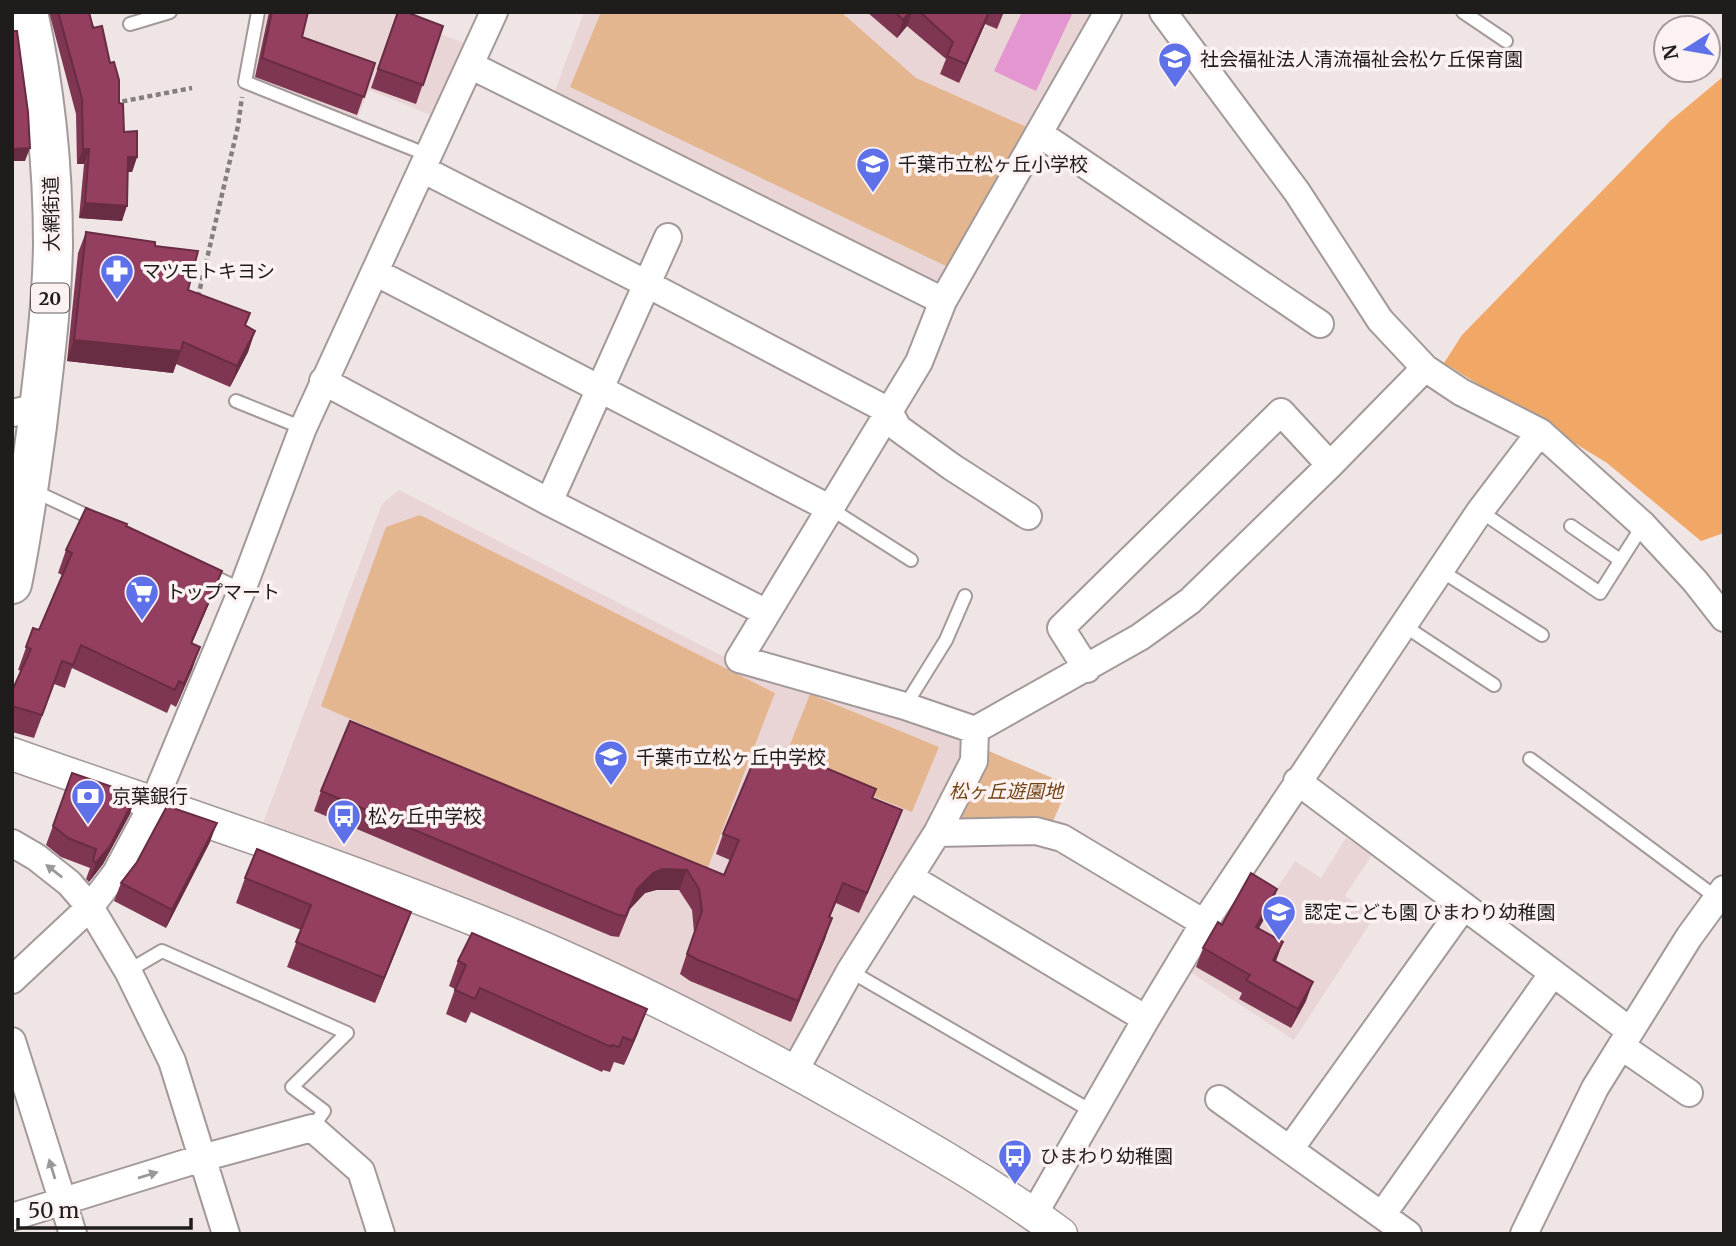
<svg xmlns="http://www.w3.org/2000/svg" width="1736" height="1246" viewBox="0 0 1736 1246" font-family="Merriweather,'Noto Sans JP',serif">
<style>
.built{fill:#e9d5d5}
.green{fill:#e4b690}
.forest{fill:#f1a866}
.water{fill:#e496d0}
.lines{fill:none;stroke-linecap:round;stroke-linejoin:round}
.service-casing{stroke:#a39999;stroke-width:16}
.minor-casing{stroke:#a39999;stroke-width:30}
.tertiary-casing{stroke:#a39999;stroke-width:35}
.primary-casing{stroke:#a39999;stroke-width:42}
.path{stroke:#857e7e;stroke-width:4.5;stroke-dasharray:5 3.5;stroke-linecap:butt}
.service{stroke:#fff;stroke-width:12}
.minor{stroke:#fff;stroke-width:26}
.tertiary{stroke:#fff;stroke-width:32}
.primary{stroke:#fff;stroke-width:38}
.wall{fill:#7f3653}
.shaded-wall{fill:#682c43}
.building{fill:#943f60;stroke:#682c43;stroke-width:2}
.oneway{fill:#9a9999}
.labels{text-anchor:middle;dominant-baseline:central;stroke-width:7;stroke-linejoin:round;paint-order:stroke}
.shield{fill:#fdf2f2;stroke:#625c5c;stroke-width:2}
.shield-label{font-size:18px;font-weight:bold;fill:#1f1c1c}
.poi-label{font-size:19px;fill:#1f1c1c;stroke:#fdf2f2;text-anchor:start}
.street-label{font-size:19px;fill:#1f1c1c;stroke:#fdf2f2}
.park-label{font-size:19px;font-style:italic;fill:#734413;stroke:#fdf2f2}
</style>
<rect width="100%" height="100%" fill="#f0e5e5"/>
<path class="built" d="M262,12H420L415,25L468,44L433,116L369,90L357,119L248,77Z
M584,12H1102L943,289L552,99Z
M399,490L728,659L961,732L960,763L930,811L933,814L797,1050L790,1051L548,933L262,826L382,504Z
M1346,838L1372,855L1345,896L1375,916L1294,1040L1184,968L1245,874L1274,893L1295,861L1321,878Z"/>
<path class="green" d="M601,12H841L916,78L1029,128L946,266L570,87Z
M420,515L775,693L705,875L321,706L386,527Z
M810,694L939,747L912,812L784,760Z
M984,749L1069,785L1053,821H956Z"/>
<path class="forest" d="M1724,76V533L1701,541L1607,463L1444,363L1462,335L1670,121Z"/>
<path class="water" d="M1022,12H1073L1036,91L994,71Z"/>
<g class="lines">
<g class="service-casing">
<path id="service" d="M258,12L245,82L428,155
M1463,12L1506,41
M130,24L170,12
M236,401L303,428
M32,490L98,521
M831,509L911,560
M1480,511L1600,593L1643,525
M1571,526L1620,560
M1440,570L1542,635
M206,573L242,590
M1403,625L1494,685
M905,706L946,640L965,596
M1530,759L1717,898
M128,971L162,951L347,1033L292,1087L324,1111L312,1128
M850,971L1093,1112"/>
</g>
<g class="minor-casing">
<path id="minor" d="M1163,12L1297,192L1380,320L1425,368L1461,392L1540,432L1643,525L1695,581L1724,618
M470,65L943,301
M1040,134L1320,324
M422,169L647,284L889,411L898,428L952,467L1028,516
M375,272L831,509
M323,381L549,502L767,613
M12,413L39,407
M549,502L668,237
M1087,669L1061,628L1281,412L1330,465
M975,730L905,706L739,659L919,362L943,301L1108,12
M1297,781L1629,1030
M937,833L1036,831L1062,838L1204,923
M12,843L36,857L69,883L90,907L128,971L172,1061L226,1234
M911,878L1146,1019
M12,980L90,907L116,873L153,804L242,590L303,428L494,12
M12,1041L73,1234
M1621,1046L1689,1093
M794,1072L850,971L937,833L974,761L975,730L1140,637L1190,601L1330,465L1425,368
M1219,1099L1408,1234
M1290,1149L1464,906
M1034,1214L1146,1019L1204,923L1480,511L1540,432
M1382,1215L1553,973
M12,1217L202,1158L312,1128L361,1171L381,1234
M1524,1234L1595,1088L1689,937L1724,889"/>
</g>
<g class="tertiary-casing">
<path id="tertiary" d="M12,754C180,813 351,868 515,936C630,984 740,1041 848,1102C921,1143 993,1184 1061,1234"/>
</g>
<g class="primary-casing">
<path id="primary" d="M12,584C23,531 30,478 37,426C44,366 52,306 53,245C53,168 45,88 28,12"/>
</g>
<path class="path" d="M114,103L192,88
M198,297L238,126L242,97"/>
<use href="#service" class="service"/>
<use href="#minor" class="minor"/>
<use href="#tertiary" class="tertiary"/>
<use href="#primary" class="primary"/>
</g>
<path class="wall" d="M49,12H89L119,103L124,132L137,157L132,172H128L122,221L79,218L84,164H77L76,114Z
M269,12H308L302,37L375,63L357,115L255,77Z
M397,12L443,26L416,104L371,88Z
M867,12H1004L997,29L985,24L959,83L940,74L946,59L907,26L897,38Z
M86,232L155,246L188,290L255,331L248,352L230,387L176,364L173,373L67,361L78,253Z
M126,527L213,594L192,643L200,647L176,707L171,704L167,713L72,668L65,688L54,684L34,738L12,732V691L21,671L18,670L33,628L39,630L62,575L58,573L66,550Z
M72,773L130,814L103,864L89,882L86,879L90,868L61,857L46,845Z
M321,791L724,875L730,860L716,854L723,834L872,798L894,831L859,913L836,903L830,917L825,939L791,1022L690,981L680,974L694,932L692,910L679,890H656L645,893L630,909L619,937L611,936L314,811Z
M210,842L166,928L114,901L121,883Z
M245,878L411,912L375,1003L287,967L301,930L236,903Z
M1277,889L1271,907L1258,929L1276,961L1306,1001L1291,1028L1239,999L1242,993L1196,967L1203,948L1222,925Z
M458,961L638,1033L624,1065L614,1062L610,1072L603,1070L602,1072L471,1012L466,1023L446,1014L455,989L449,986Z"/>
<path class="shaded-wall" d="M910,12H912L907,26L897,38L903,20Z
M989,12L985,24L959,83L966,64Z
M30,148L25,161H12V149Z
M83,149H89L84,164H77Z
M128,157H137L132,172H122Z
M85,203L127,206L122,221L79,218Z
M255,331L248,352L230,387L237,366Z
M74,340L181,351L173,373L67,361Z
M222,571L213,594L182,666L191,643Z
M200,647L192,670L176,707L184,684Z
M136,795L130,814L103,864L89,882L96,863Z
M902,810L894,831L859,913L867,893Z
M217,823L210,842L166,928L172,910Z
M663,869L687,870L679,890H656L645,893L630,909L619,937L637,889L653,873Z
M1277,889L1271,907L1249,946L1256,927Z
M411,912L402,936L375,1003L384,978Z
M832,918L825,939L791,1022L798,1001Z
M1283,942L1276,961L1273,960Z
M1313,982L1306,1001L1291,1028L1298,1009Z
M647,1009L638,1033L624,1065L633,1041Z"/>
<path class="building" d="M58,12H89L93,28L102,26L110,63L114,62L119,80V103L123,104L124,132L137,131V157H128L127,206L85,203L89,149H83L82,99Z
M272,12H308L302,37L375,63L364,97L262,58Z
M398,12H406L443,26L423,85L378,69Z
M895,12H910L903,20Z
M920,12H989L966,64L947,56L953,42Z
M12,31H17L28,112L30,148L12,149Z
M86,232L155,242V246L198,251L188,290L250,313L245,325L255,331L237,366L183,342L181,351L74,340Z
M86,508L127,524L126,526L222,571L191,643L200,647L184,684L179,681L175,690L81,645L73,665L62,661L42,715L12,706V691L31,649L26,647L33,628L39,630L72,553L66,550Z
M350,721L724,875L739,840L723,834L758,751L784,763L788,752L876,789L872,798L902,810L867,893L843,883L829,917L832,918L798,1001L698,960L687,954L702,911L699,889L687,870L663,869L653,873L637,889L626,916L618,915L321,791Z
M72,773L136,795L110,846L96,863L93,860L96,849L68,838L53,826Z
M167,806L217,823L172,910L121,883L137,862Z
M257,849L411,912L384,978L296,942L311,905L245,878Z
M1251,873L1277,889L1256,927L1283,942L1273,960L1313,982L1298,1009L1246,980L1250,975L1203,948L1218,922L1222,925Z
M472,933L647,1009L633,1041L623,1037L619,1047L612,1045L611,1047L480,988L475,999L455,990L466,965L458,961Z"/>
<defs><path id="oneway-solid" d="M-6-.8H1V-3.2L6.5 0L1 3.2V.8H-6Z" transform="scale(1.75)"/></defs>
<g class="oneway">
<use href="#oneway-solid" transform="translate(54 871) rotate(-142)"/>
<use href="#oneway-solid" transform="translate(52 1169) rotate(-107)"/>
<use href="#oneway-solid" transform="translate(148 1175) rotate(-17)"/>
</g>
<defs>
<g id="school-pin" transform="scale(1.75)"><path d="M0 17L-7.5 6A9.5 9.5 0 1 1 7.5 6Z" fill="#5e71e8" stroke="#fdf2f2"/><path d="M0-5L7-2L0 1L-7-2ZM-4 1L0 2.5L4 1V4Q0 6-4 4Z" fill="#fff"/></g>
<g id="pharmacy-pin" transform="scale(1.75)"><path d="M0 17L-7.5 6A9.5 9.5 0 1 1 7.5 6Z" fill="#5e71e8" stroke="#fdf2f2"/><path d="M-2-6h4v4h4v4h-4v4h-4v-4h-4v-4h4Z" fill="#fff"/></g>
<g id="supermarket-pin" transform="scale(1.75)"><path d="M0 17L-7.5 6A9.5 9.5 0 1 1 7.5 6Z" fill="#5e71e8" stroke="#fdf2f2"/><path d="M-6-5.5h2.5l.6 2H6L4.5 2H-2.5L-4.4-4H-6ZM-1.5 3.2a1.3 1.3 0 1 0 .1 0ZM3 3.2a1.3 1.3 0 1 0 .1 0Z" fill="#fff"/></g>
<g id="bank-pin" transform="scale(1.75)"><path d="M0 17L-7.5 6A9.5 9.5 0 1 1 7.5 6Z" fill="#5e71e8" stroke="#fdf2f2"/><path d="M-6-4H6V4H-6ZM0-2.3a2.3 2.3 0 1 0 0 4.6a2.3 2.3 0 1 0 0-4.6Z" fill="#fff"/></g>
<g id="bus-pin" transform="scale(1.75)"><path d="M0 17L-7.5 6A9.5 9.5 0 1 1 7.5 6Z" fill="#5e71e8" stroke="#fdf2f2"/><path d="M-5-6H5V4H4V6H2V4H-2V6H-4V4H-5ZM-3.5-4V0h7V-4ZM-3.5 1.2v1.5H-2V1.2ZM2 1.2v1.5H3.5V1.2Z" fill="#fff"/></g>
</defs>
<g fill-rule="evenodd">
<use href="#school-pin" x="1175" y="59"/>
<use href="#school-pin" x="873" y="164"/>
<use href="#pharmacy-pin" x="117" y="271"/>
<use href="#supermarket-pin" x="142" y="592"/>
<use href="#school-pin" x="611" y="757"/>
<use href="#bank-pin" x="88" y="796"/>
<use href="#bus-pin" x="344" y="816"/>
<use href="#school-pin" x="1279" y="912"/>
<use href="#bus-pin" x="1015" y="1156"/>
</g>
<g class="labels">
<rect class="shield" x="31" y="283.5" width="38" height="29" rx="5"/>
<g class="shield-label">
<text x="50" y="298">20</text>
</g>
<g class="poi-label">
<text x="1200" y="59">社会福祉法人清流福祉会松ケ丘保育園</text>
<text x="898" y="164">千葉市立松ヶ丘小学校</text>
<text x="142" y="271">マツモトキヨシ</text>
<text x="166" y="592">トップマート</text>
<text x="636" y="757">千葉市立松ヶ丘中学校</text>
<text x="112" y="796">京葉銀行</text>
<text x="368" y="816">松ヶ丘中学校</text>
<text x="1304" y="912">認定こども園 ひまわり幼稚園</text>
<text x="1040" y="1156">ひまわり幼稚園</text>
</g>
<g class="street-label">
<text transform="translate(51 214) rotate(-91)">大網街道</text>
</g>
<g class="park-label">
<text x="1006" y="791">松ヶ丘遊園地</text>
</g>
</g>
<rect width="1736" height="1246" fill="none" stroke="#1f1c1c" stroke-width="28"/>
<g transform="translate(1687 49) rotate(259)"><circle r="33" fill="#fdf2f2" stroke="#a49c9c" stroke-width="2"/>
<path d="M0-5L12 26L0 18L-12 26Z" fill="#5e71e8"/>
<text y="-10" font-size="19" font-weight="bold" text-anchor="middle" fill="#1f1c1c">N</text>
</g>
<path d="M18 1218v10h173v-10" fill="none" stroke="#1f1c1c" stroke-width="3.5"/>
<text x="28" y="1218" font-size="21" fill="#1f1c1c" stroke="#fdf2f2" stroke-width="5" paint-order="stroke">50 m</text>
</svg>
